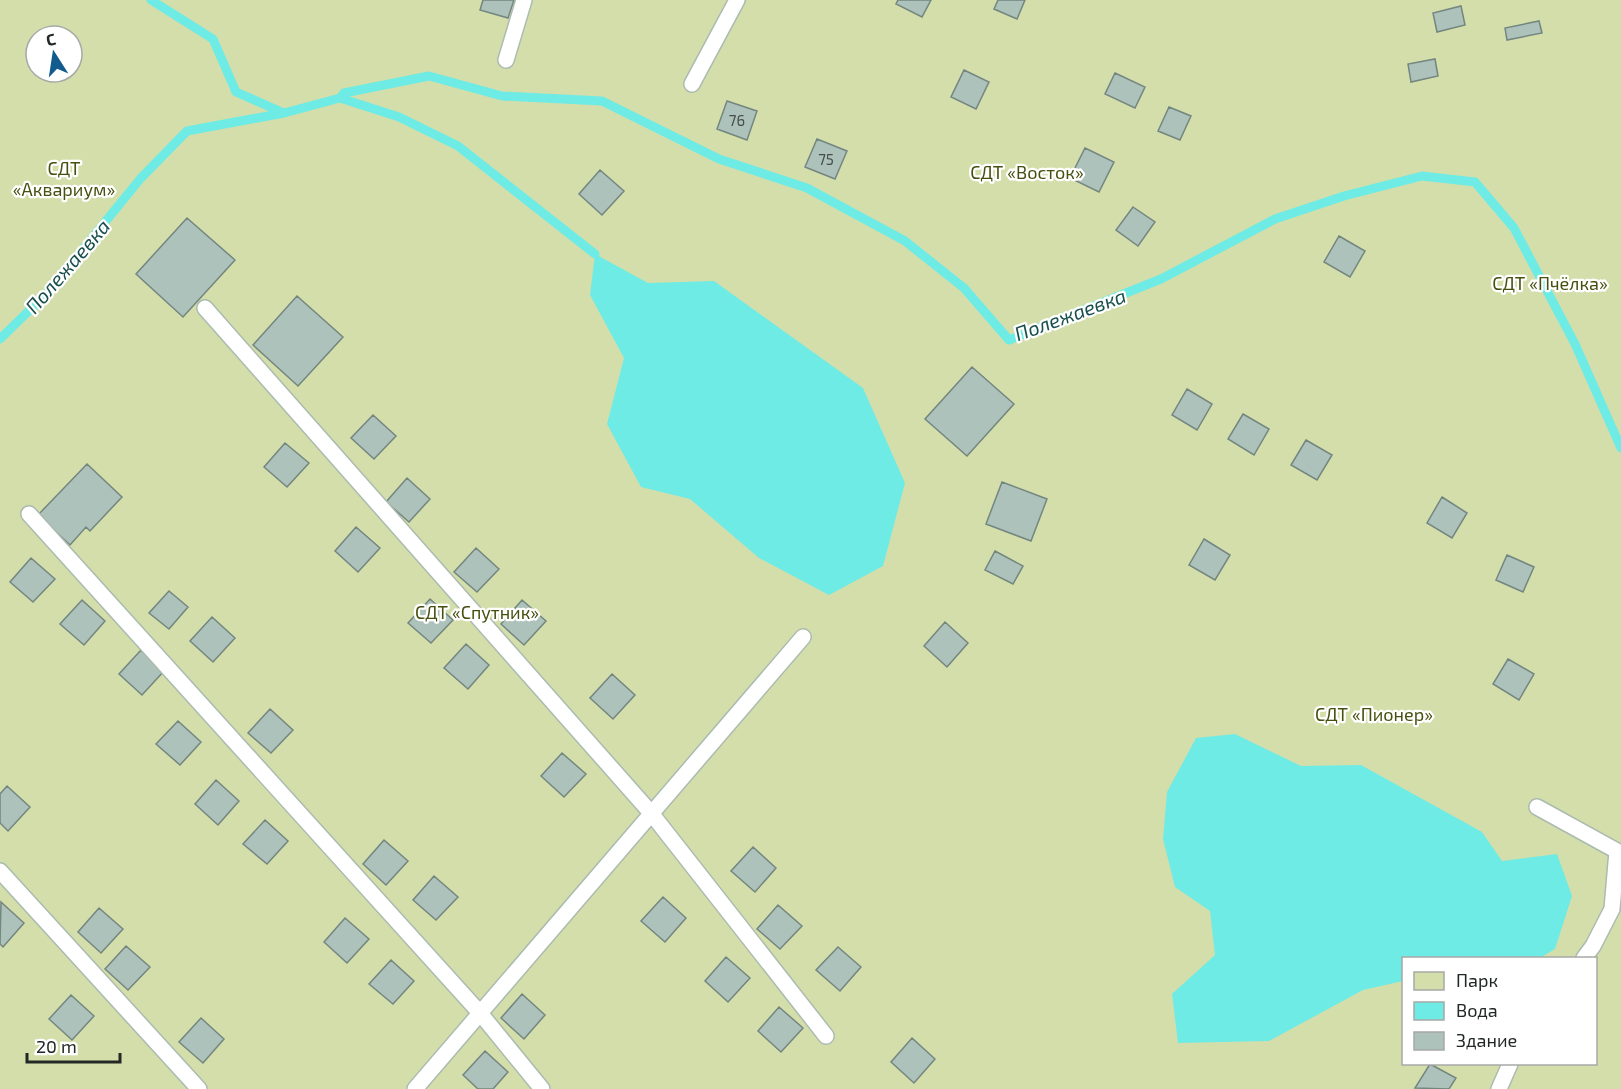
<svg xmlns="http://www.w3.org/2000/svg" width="1621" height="1089" viewBox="0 0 1621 1089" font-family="'Exo 2',sans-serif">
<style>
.green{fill:#d4deab;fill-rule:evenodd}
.water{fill:#6eebe4}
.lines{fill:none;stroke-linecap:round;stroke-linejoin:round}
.stream{stroke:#6eebe4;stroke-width:9}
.building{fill:#adc2ba;stroke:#73867f;stroke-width:1.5}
.service-casing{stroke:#abbbaf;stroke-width:18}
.service{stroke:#fff;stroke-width:15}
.labels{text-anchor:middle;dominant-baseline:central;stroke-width:4.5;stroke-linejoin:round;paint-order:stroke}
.number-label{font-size:15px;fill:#454e4a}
.park-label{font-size:18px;fill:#47500f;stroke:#fff}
.water-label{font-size:20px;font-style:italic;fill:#19504d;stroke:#fff}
</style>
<rect width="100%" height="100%" fill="#f1fff5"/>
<path class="green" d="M0,0H1621V1089H0ZM36,36H72V72H36ZM1404,958H1596V1064H1404Z"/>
<path class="water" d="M595,254L648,283L714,281L863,388L905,483L883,566L829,595L759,558L690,499L641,487L607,424L624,358L590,295Z
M1235,734L1301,766L1361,765L1482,832L1502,861L1557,854L1572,896L1555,949L1540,958H1404L1403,981L1363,990L1269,1041L1178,1043L1172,994L1215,955L1210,911L1175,887L1163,839L1167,792L1196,738Z"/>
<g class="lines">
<path class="stream" d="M151,0L213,39L236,92L284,113L340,98L399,117L458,146L595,254
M340,98L344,93L429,76L502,96L602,101L719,159L807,188L905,241L964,288L1009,340L1161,279L1275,219L1344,196L1422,176L1475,182L1514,228L1575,344L1621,448
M0,339L47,293L141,178L187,131L284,113"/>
</g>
<path class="building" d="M483,0H514L508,18L480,10Z
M898,0H931L922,17L896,4Z
M998,0H1025L1017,19L994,9Z
M1461,6L1465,25L1437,32L1433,13Z
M1539,21L1542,33L1507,40L1505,28Z
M1435,59L1438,76L1411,82L1408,64Z
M964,70L989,82L976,109L951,97Z
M1115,73L1145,87L1135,108L1105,94Z
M727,101L757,111L747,140L717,129Z
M1169,107L1191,116L1180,140L1158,131Z
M817,139L847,151L835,179L805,167Z
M1085,148L1114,162L1099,192L1070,178Z
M600,170L624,191L602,215L579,194Z
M1133,207L1155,222L1138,246L1116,230Z
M187,218L235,260L183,317L136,274Z
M1339,236L1365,251L1350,277L1324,262Z
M297,296L343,337L298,386L253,345Z
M972,367L1014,404L967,456L925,419Z
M1187,389L1212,404L1197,430L1172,415Z
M1243,414L1269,429L1254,455L1228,439Z
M373,415L396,436L374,459L351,438Z
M1306,440L1332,455L1317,480L1291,465Z
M285,443L309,463L287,487L264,467Z
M87,464L122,497L90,531L86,527L70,545L38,515Z
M407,478L430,499L409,522L386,502Z
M1002,482L1047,499L1031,541L986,524Z
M1442,497L1467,513L1452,538L1427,523Z
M356,527L380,548L358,572L335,551Z
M1204,539L1230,555L1215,580L1189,565Z
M476,548L499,569L477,592L454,572Z
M995,551L1023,566L1013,584L985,570Z
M1507,555L1534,567L1523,592L1496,580Z
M31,558L55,579L33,602L10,582Z
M169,591L188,607L169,629L149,613Z
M430,599L453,620L431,643L408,623Z
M82,600L105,621L84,645L60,624Z
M522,600L546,621L524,645L501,624Z
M212,617L235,638L213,662L190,641Z
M945,622L968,643L947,667L924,646Z
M466,644L489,665L468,689L444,668Z
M141,650L164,671L142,695L119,674Z
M1508,659L1534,674L1519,700L1493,684Z
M612,674L635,695L613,719L590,698Z
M270,709L293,730L271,753L248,733Z
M178,721L201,742L180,765L156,744Z
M562,753L586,774L564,797L541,776Z
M216,780L239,801L218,825L195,804Z
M7,786L30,807L8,831L0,823V794Z
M265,820L288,841L267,864L243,844Z
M384,840L408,861L386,885L363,864Z
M753,847L776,868L755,892L731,871Z
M434,876L458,897L436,920L413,900Z
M663,897L686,918L665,942L641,921Z
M1,902L24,923L3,947L0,944Z
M778,905L802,926L780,949L757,929Z
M99,908L123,929L101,953L78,932Z
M345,918L369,939L347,963L324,942Z
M126,946L150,967L128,990L105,969Z
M838,947L861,967L840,991L816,970Z
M726,957L750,978L728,1002L705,981Z
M391,960L414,981L393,1004L369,984Z
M522,994L545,1015L524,1039L501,1018Z
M71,995L94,1016L72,1040L49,1019Z
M779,1007L803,1028L781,1052L758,1031Z
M201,1018L224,1039L203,1063L179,1042Z
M912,1038L935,1059L914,1083L891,1062Z
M485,1051L508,1072L493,1089H478L463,1075Z
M1430,1064L1456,1078L1449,1089L1415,1088Z"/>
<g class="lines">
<g class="service-casing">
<path id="service" d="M506,60L524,0
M692,84L737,0
M205,308L651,813L826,1036
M29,514L480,1013L542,1089
M1537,807L1617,851L1612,909L1593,946L1584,958
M0,871L199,1089
M415,1089L803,637
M1499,1089L1510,1064"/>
</g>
<use href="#service" class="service"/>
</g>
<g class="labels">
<g class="number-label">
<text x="737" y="120">76</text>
<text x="826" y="159">75</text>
</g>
<g class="park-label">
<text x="64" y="168">СДТ<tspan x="64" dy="21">«Аквариум»</tspan></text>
<text x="1027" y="172">СДТ «Восток»</text>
<text x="1550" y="283">СДТ «Пчёлка»</text>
<text x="477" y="612">СДТ «Спутник»</text>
<text x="1374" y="714">СДТ «Пионер»</text>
</g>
<g class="water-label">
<text transform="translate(67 266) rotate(-49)">Полежаевка</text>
<text transform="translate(1070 314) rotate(-20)">Полежаевка</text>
</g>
</g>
<rect x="1402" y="957" width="195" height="108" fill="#ffffff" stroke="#a7a9a7" stroke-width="1.5"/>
<rect x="1414" y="972" width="30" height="18" fill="#d4deab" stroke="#a7a9a7" stroke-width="1.5"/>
<text x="1456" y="987" font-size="18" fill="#222824">Парк</text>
<rect x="1414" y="1002" width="30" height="18" fill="#6eebe4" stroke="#a7a9a7" stroke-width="1.5"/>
<text x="1456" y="1017" font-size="18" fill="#222824">Вода</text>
<rect x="1414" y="1032" width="30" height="18" fill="#adc2ba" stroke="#a7a9a7" stroke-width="1.5"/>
<text x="1456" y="1047" font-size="18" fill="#222824">Здание</text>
<g transform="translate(54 54) rotate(348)"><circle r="28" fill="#ffffff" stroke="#a7a9a7" stroke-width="1.5"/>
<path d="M0-4.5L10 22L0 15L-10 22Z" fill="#115b8f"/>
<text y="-9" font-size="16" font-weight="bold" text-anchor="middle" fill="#222824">С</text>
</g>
<path d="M27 1053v9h93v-9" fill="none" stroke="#222824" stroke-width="3"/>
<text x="36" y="1053" font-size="18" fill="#222824" stroke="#ffffff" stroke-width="4.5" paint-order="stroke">20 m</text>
</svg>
